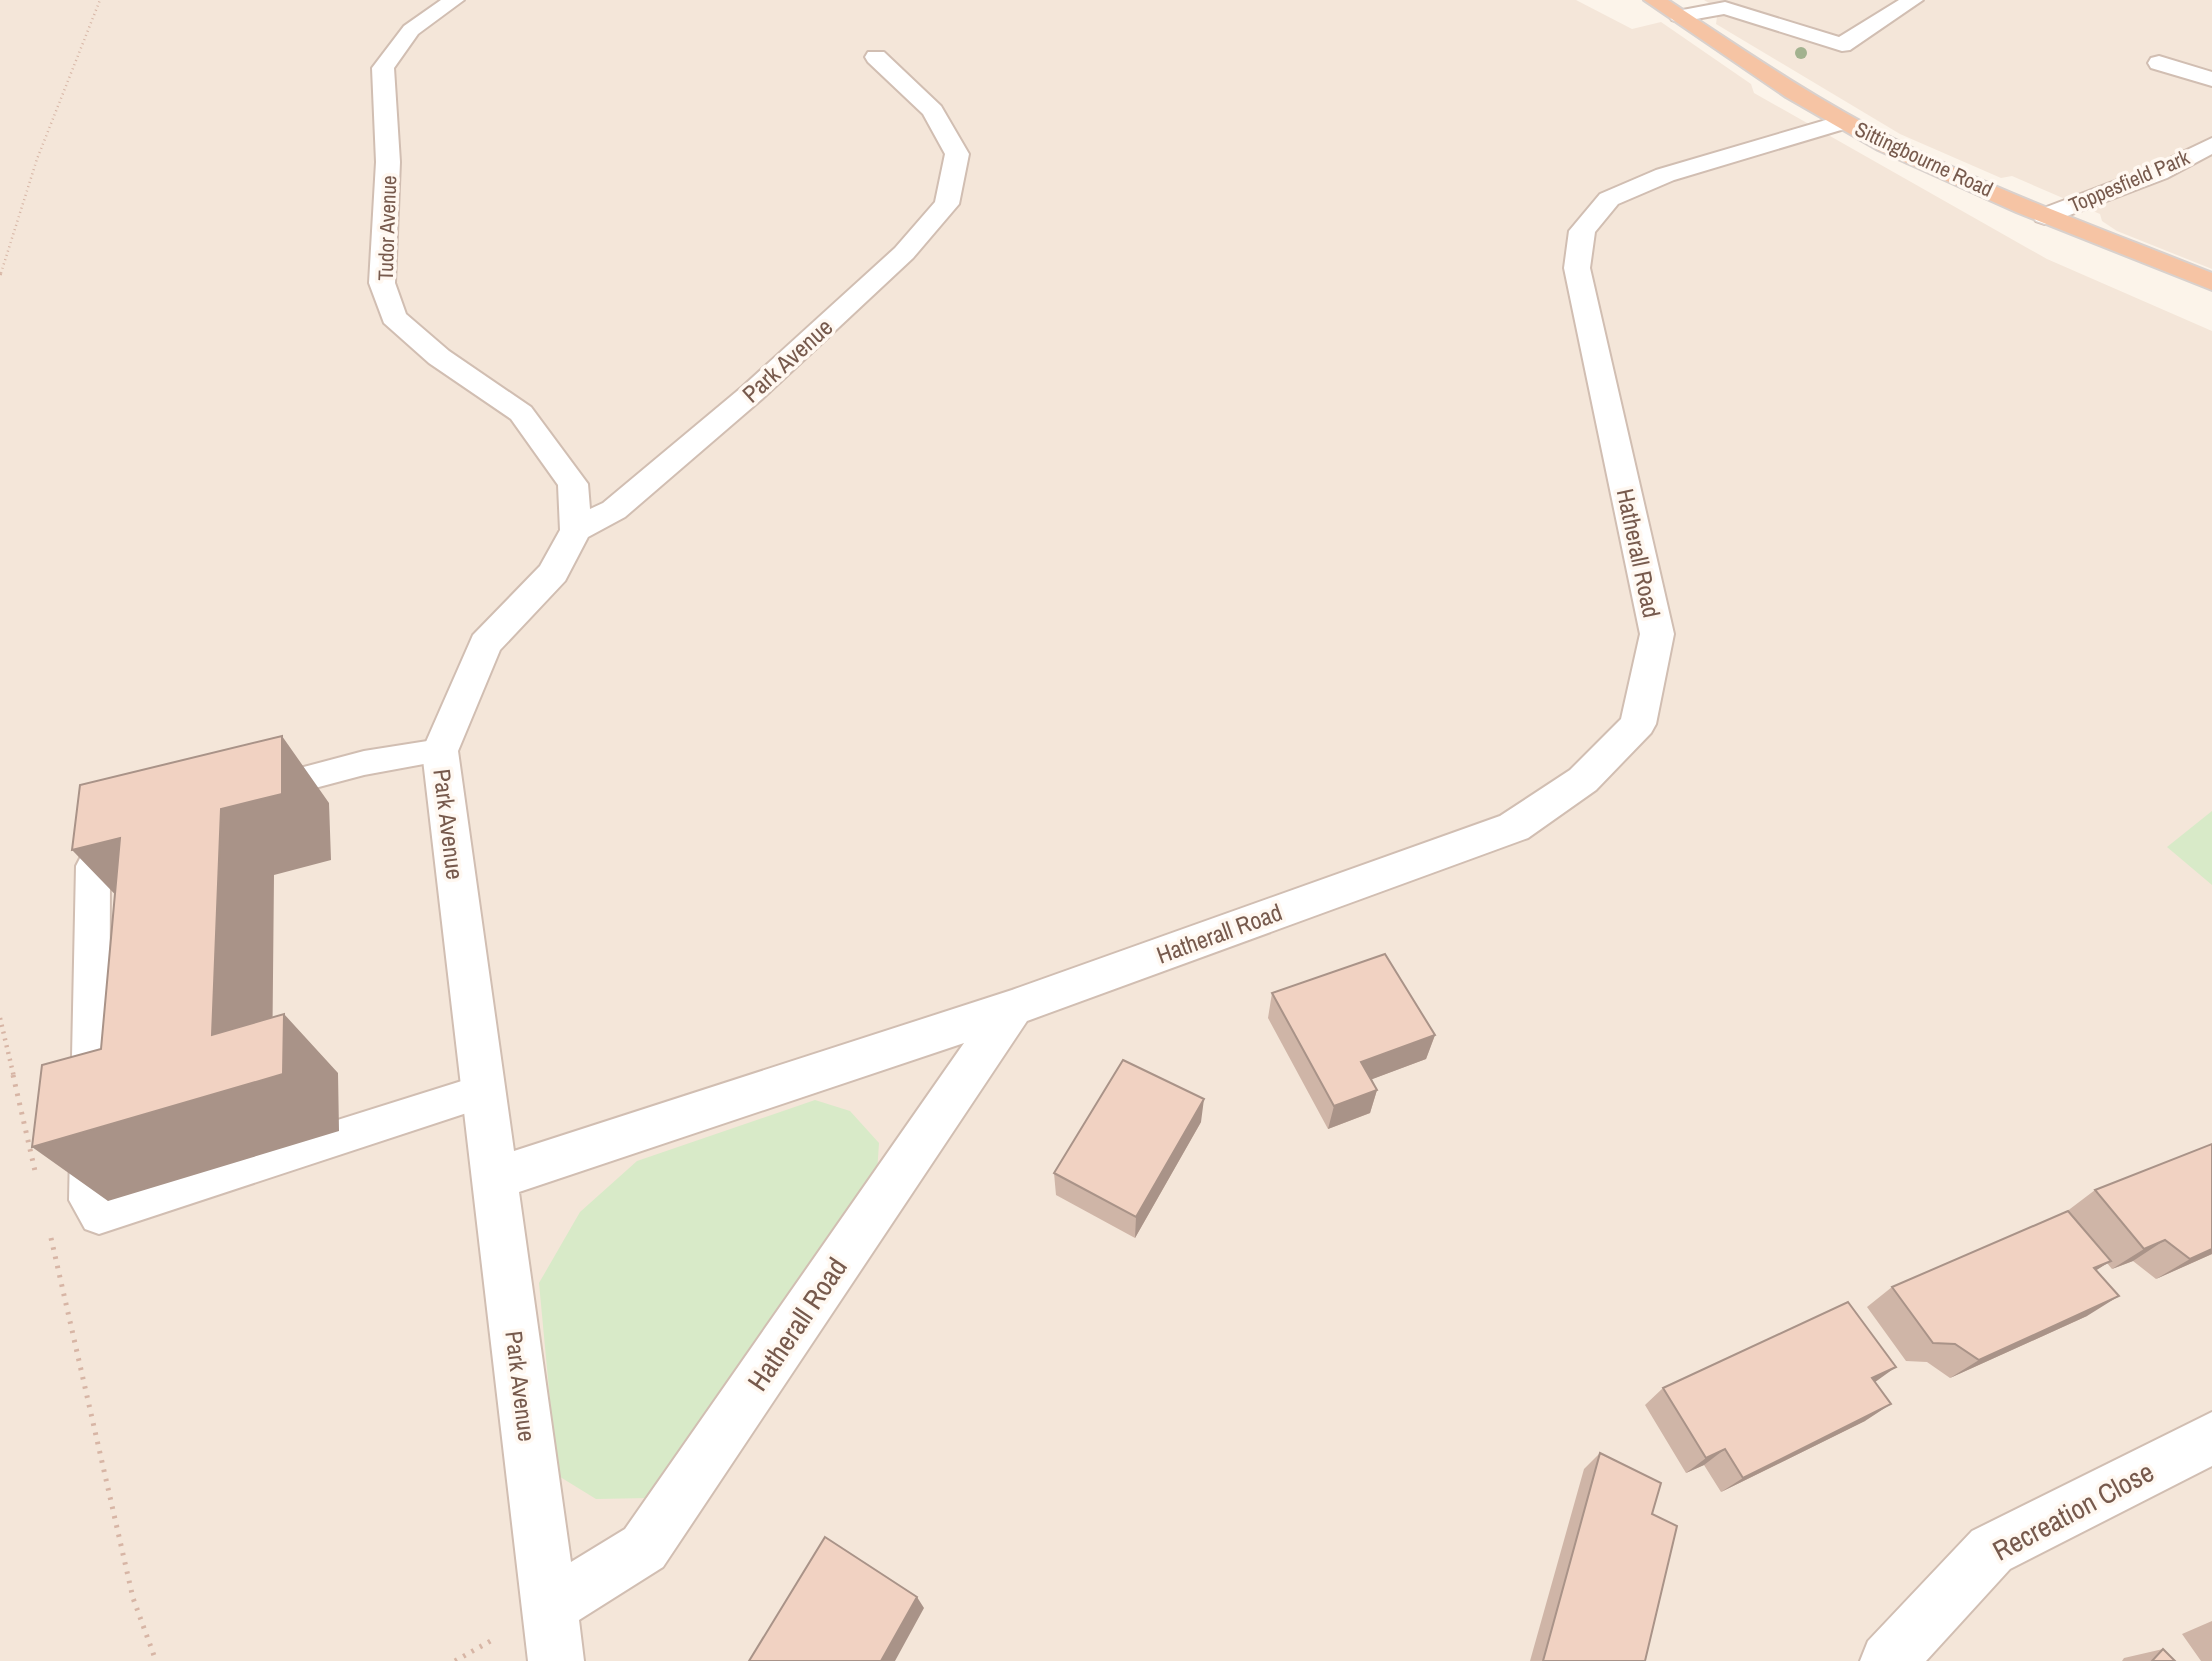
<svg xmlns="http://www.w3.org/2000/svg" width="2212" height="1661" viewBox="0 0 2212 1661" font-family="'Archivo Narrow',sans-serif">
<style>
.residential{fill:#f4e6d9}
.green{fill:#d8eac8}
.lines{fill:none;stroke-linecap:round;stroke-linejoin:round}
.service-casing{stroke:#d1beb2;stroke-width:4}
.minor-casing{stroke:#d1beb2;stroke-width:4}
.trunk-casing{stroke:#d9d1cd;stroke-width:4}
.path-far3{stroke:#d7b5a5;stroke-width:2.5;stroke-dasharray:1 3.5;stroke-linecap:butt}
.path-far2{stroke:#d7b5a5;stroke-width:3.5;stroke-dasharray:2 4.5;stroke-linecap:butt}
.path-far1{stroke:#d7b5a5;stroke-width:4.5;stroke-dasharray:2 5;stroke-linecap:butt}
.path{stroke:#d7b5a5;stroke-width:5;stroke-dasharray:2.5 7;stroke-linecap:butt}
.service{fill:#fff;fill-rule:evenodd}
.minor{fill:#fff;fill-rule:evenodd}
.trunk{fill:#f6c4a4;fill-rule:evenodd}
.tree{fill:#a2b28f}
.wall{fill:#cfb5a7}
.shaded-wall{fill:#a99388}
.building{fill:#f1d2c2;stroke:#a99388;stroke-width:2}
.labels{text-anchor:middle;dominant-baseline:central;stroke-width:7;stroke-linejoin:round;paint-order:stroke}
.far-street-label{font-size:21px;fill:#775a4d;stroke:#fff8f1}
.street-label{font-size:24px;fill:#775a4d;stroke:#fff8f1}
.near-street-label{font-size:28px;fill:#775a4d;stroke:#fff8f1}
</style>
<rect width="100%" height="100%" fill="#fcf4ea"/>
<path class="residential" d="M0,0H1576L1632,29L1661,22L1751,84L1754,93L2047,259L2212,331V1661H0Z
M1704,0H2212V269L2117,231L2102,221L2100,214L2012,176L2001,178L1900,134L1716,24L1717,17L1725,13Z"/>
<path class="green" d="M2212,811V885L2167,847Z
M815,1100L850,1111L879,1143L877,1173L649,1498L596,1499L557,1475L539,1283L580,1212L637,1161Z"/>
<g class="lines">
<g class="service-casing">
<path id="service" d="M440,739L451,743L456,751L451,759L364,775L266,801L255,798L250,789L255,780L266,777L364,751Z
M115,822L127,826L132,835C125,847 117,852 110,866L109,1192L484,1074L497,1079L503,1091L497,1103L99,1234L85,1229L69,1200L76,866L93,833Z"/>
</g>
<g class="minor-casing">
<path id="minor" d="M441,0H464L418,34L394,68L400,162L395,283L406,314L449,351L531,407L588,484L590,509L603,503L742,387L895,248L935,202L945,154L923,114L868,62L865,57L868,52H884L941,106L969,154L959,204L913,258L762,399L625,517L588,537L565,581L500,650L458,751L514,1151L1012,990L1500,816L1570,770L1621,719L1640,634L1564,268L1569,231L1600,194L1656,170L1843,115L1851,117L1855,122L1851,127L1674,180L1618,204L1595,232L1590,268L1674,634L1656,724L1651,733L1596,790L1528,838L1027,1021L663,1567L579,1620L584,1661H528L422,751L473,635L540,566L560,530L558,485L511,419L429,363L384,323L369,283L376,162L372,68L404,26ZM964,1043L625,1529L571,1562L519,1192Z
M1899,0H1923L1850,50L1842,51L1724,14L1679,22L1672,20L1669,16L1672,12L1725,2L1839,37Z
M2159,56L2212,72V86L2151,68L2148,63L2151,58Z
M2212,138V154L2167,178L2054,221L2045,224L2036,221L2032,216L2036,211L2149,168Z
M2212,1412V1466L2010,1569L1926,1661H1860L1868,1641L1972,1531Z"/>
</g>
<g class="trunk-casing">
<path id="trunk" d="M1644,0H1668C1742,49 1815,99 1894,139C1996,191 2105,230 2212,273V290L2016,212L1878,150L1786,97Z"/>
</g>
<path class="path-far3" d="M1,273L37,159L100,0"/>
<path class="path-far2" d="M0,275L1,271"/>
<path class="path-far1" d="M0,1018L14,1077"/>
<path class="path" d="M13,1075L35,1171
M51,1238L133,1598L156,1661
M455,1661L494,1639"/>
<use href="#service" class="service"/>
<use href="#minor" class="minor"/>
<use href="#trunk" class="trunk"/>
</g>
<circle class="tree" cx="1801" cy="53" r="6"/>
<path class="wall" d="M1272,993L1435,1035L1426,1059L1372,1079L1377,1090L1370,1113L1328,1129L1268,1018Z
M1201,1122L1135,1238L1056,1195L1054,1173Z
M2212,1144V1254L2156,1279L2133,1261L2112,1269L2107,1263L2096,1270L2087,1316L1950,1378L1927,1362L1906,1361L1867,1307L1892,1287L2066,1212L2095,1190Z
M1875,1382L1865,1421L1721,1492L1704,1465L1686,1473L1645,1405L1663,1388Z
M1600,1453L1652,1514L1645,1661H1530L1584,1469Z
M2212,1621V1661H2201L2182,1634Z
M2163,1649L2175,1661H2122L2124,1658Z"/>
<path class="shaded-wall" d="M282,736L329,803L331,860L274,875L272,1078L284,1014L338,1073L339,1131L108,1201L32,1147L212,1035L221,809Z
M120,838L135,915L72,850Z
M1435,1035L1426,1059L1354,1086L1361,1062Z
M1377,1090L1370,1113L1328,1129L1334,1106Z
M1204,1099L1201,1122L1135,1238L1136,1217Z
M2165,1240L2133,1261L2112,1269L2144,1249Z
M2212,1249V1254L2156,1279L2190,1259Z
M2111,1261L2079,1281L2094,1268Z
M2119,1296L2087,1316L1950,1378L1979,1360Z
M1896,1367L1871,1385L1872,1378Z
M1891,1404L1865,1421L1721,1492L1743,1478Z
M1725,1449L1704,1465L1686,1473L1706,1458Z
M917,1597L924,1608L895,1661H881Z"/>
<path class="building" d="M282,736V794L221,809L212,1035L284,1014L283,1074L32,1147L42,1065L101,1049L120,838L72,850L80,785Z
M1385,954L1435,1035L1361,1062L1377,1090L1334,1106L1272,993Z
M1123,1060L1204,1099L1136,1217L1054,1173Z
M2212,1144V1249L2190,1259L2165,1240L2144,1249L2095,1190Z
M2068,1211L2111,1261L2094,1268L2119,1296L1979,1360L1955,1344L1933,1343L1892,1287Z
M1848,1302L1896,1367L1872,1378L1891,1404L1743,1478L1725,1449L1706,1458L1663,1388Z
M1600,1453L1661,1483L1652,1514L1677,1526L1645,1661H1543Z
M825,1537L917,1597L881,1661H749Z
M2163,1649L2175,1661H2152Z"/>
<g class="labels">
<g class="far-street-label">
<text transform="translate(1924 159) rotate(25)">Sittingbourne Road</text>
<text transform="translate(2129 181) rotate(-23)">Toppesfield Park</text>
<text transform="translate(387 228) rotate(-88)">Tudor Avenue</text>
</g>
<g class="street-label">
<text transform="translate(787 360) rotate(-42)">Park Avenue</text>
<text transform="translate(1639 553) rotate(78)">Hatherall Road</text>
<text transform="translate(449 824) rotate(83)">Park Avenue</text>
<text transform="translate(1219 933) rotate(-20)">Hatherall Road</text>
<text transform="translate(521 1386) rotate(83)">Park Avenue</text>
</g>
<g class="near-street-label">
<text transform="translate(797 1324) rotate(-56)">Hatherall Road</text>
<text transform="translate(2073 1511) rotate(-28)">Recreation Close</text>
</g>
</g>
</svg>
